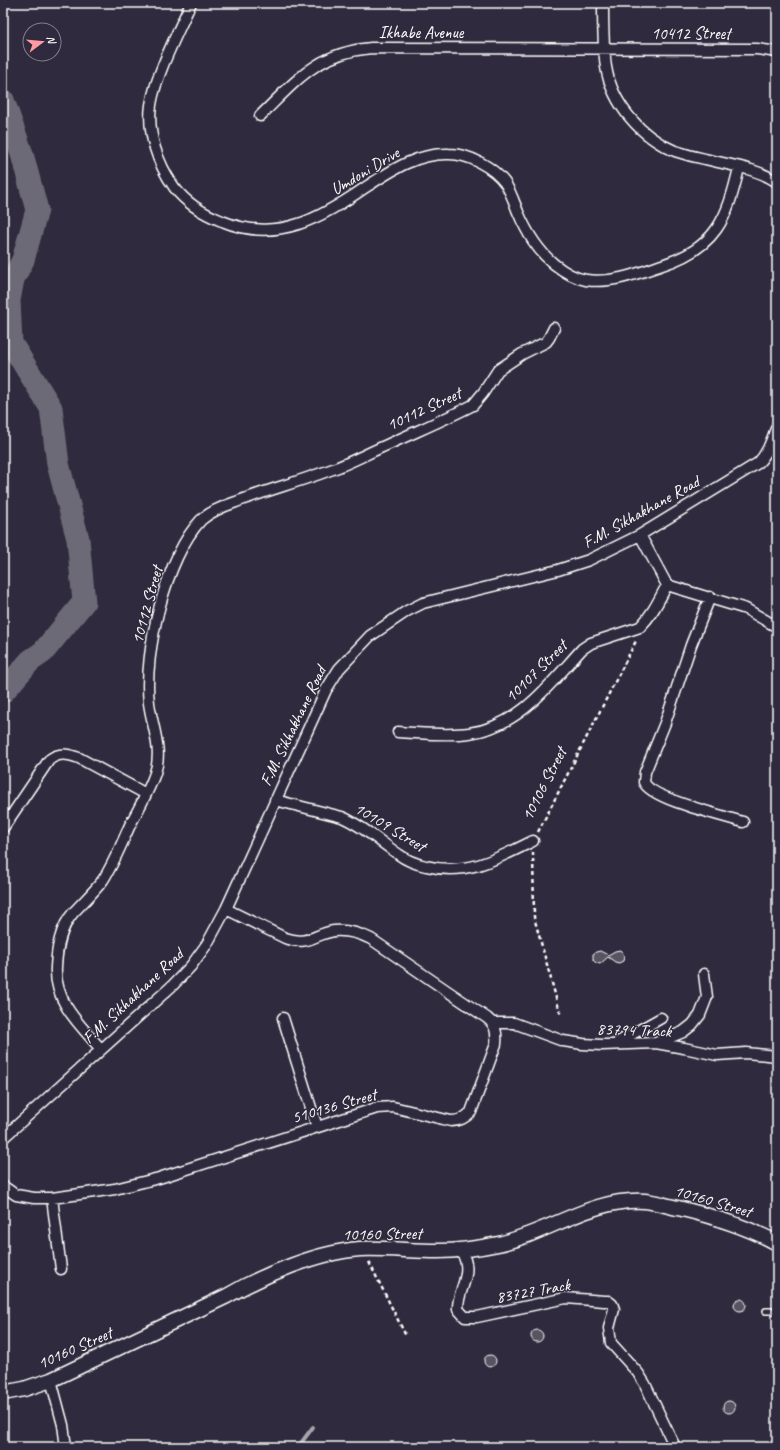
<svg xmlns="http://www.w3.org/2000/svg" width="780" height="1450" viewBox="0 0 780 1450" font-family="Caveat,sans-serif">
<style>
.lines{fill:none;stroke-linecap:round;stroke-linejoin:round}
.stream{stroke:#a7a6ad;stroke-width:4}
.river{stroke:#6d6a77;stroke-width:23}
.building{fill:#595564;stroke:#fff}
.lane-casing{stroke:#fff;stroke-width:8}
.street-casing{stroke:#fff;stroke-width:13}
.secondary-casing{stroke:#fff;stroke-width:17}
.path{stroke:#fff;stroke-width:2.5;stroke-dasharray:4 3;stroke-linecap:butt}
.lane{stroke:#2f2a3d;stroke-width:5}
.street{stroke:#2f2a3d;stroke-width:10}
.secondary{stroke:#2f2a3d;stroke-width:14}
.labels{text-anchor:middle;dominant-baseline:central;stroke-width:3;stroke-linejoin:round;paint-order:stroke}
.street-label{font-size:17px;fill:#fff;stroke:#2f2a3d}
</style>
<rect width="100%" height="100%" fill="#2f2a3d"/>
<filter id="ink" filterUnits="userSpaceOnUse"><feTurbulence type="fractalNoise" baseFrequency=".025" numOctaves="2"/><feDisplacementMap in="SourceGraphic" scale="8" xChannelSelector="R" yChannelSelector="G"/><feConvolveMatrix kernelMatrix="1 2 1 2 8 2 1 2 1" color-interpolation-filters="sRGB"/></filter>
<g filter="url(#ink)">
<g class="lines">
<path class="stream" d="M298,1447L313,1427"/>
<path class="river" d="M3,100L22,154L37,210L23,260L13,279L9,300L11,343L51,408L58,464L78,539L84,602L43,652L30,661L3,692"/>
</g>
<path class="building" d="M620,950L623,953L624,957L623,961L619,963L615,962L608,957L600,964L596,963L593,960V954L596,952L600,951L608,955L615,951Z
M734 1305a6 6 0 1 1 12 0a6 6 0 1 1-12 0Z
M531 1336a6 6 0 1 1 12 0a6 6 0 1 1-12 0Z
M484 1361a6 6 0 1 1 12 0a6 6 0 1 1-12 0Z
M723 1407a6 6 0 1 1 12 0a6 6 0 1 1-12 0Z"/>
<g class="lines">
<g class="lane-casing">
<path id="lane" d="M766,1311H777"/>
</g>
<g class="street-casing">
<path id="street" d="M191,3C178,32 156,74 151,105C147,134 158,164 174,187C186,203 204,214 222,221C277,244 321,218 366,187C392,170 417,153 449,154C469,154 493,167 505,183C511,192 514,202 518,212C527,233 537,250 554,264C564,272 574,278 586,280C612,284 639,273 662,265C716,248 727,219 739,168
M603,3C603,24 603,46 606,67C612,104 641,137 675,151C684,154 695,157 705,159C728,165 757,168 777,182
M260,116C297,80 317,53 371,48L757,49L777,52
M667,585L746,609L777,627
M710,597L691,645L665,723L645,772L644,782C650,799 724,816 743,822
M398,732C421,733 446,736 469,733C519,727 550,684 582,649L591,643L640,627C652,615 659,600 667,585L640,535
M275,800L342,817C363,826 379,841 398,854C406,860 416,864 426,866C467,876 497,859 533,841
M3,828L49,760C59,752 68,754 79,758L146,794
M283,1018L317,1127
M493,1023H514L563,1041L583,1044L602,1045L656,1043L684,1048L717,1055L746,1053L777,1056
M618,1042L661,1018
M656,1043L683,1032L692,1025L700,1015L707,997L704,974
M101,1049C80,1025 54,1002 56,967C57,948 60,928 73,913C83,902 94,892 103,880C114,863 122,843 130,825C139,808 149,791 155,773C163,750 152,726 149,703C143,653 166,557 201,520C211,511 224,506 236,502C268,490 301,481 333,469C352,462 370,452 389,444C417,431 446,419 473,405L483,393L498,370L522,354L546,342L549,338L554,328
M3,1138L173,985L191,966L207,944L226,909L326,690L339,669L370,636L407,611L423,603L439,599L558,570L589,560L640,535L758,463C768,453 772,439 777,426
M3,1186L16,1195L34,1198H52L115,1189L159,1178L377,1108L393,1107L451,1121C460,1121 465,1118 471,1112L496,1044C497,1033 496,1025 487,1018L371,939C359,933 347,930 334,931C314,934 309,946 285,938L226,909
M52,1198L61,1269
M460,1249C463,1254 465,1258 466,1264C469,1279 457,1294 458,1309L465,1317H477L566,1298L604,1301H608L612,1304L614,1309L609,1328L611,1343L638,1373L645,1384L675,1447
M51,1380L63,1425L66,1447"/>
</g>
<g class="secondary-casing">
<path id="secondary" d="M3,1393L24,1389L51,1380L227,1296C263,1275 318,1252 360,1249C386,1248 412,1251 438,1251C458,1251 479,1248 498,1244C547,1234 593,1197 645,1201C656,1202 667,1206 678,1208C712,1216 746,1226 777,1243"/>
</g>
<path class="path" d="M538,832L637,639
M533,852L534,917L561,1016
M369,1262L406,1336"/>
<use href="#lane" class="lane"/>
<use href="#street" class="street"/>
<use href="#secondary" class="secondary"/>
</g>
</g>
<g class="labels">
<g class="street-label">
<text x="421" y="32">Ikhabe Avenue</text>
<text x="691" y="33">10412 Street</text>
<text transform="translate(365 171) rotate(-31)">Umdoni Drive</text>
<text transform="translate(424 409) rotate(-25)">10112 Street</text>
<text transform="translate(641 512) rotate(-29)">F.M. Sikhakhane Road</text>
<text transform="translate(147 605) rotate(-75)">10112 Street</text>
<text transform="translate(536 671) rotate(-45)">10107 Street</text>
<text transform="translate(293 726) rotate(-64)">F.M. Sikhakhane Road</text>
<text transform="translate(544 784) rotate(-63)">10106 Street</text>
<text transform="translate(390 827) rotate(31)">10109 Street</text>
<text transform="translate(133 996) rotate(-43)">F.M. Sikhakhane Road</text>
<text transform="translate(634 1030) rotate(2)">83794 Track</text>
<text transform="translate(334 1106) rotate(-16)">510136 Street</text>
<text transform="translate(713 1201) rotate(16)">10160 Street</text>
<text transform="translate(382 1234) rotate(-1)">10160 Street</text>
<text transform="translate(533 1291) rotate(-10)">83727 Track</text>
<text transform="translate(75 1348) rotate(-24)">10160 Street</text>
</g>
</g>
<rect width="780" height="1450" fill="none" stroke="#2f2a3d" stroke-width="16"/>
<rect x="8" y="8" width="764" height="1434" fill="none" stroke="#fff" stroke-width="1.5" filter="url(#ink)"/>
<g transform="translate(42 42) rotate(74)"><circle r="19" fill="#2f2a3d" stroke="#827f8b"/>
<path d="M0-3L7 15L0 10L-7 15Z" fill="#ff9aa2"/>
<text y="-6" font-size="11" font-weight="bold" text-anchor="middle" fill="#ffffff">N</text>
</g>
</svg>
